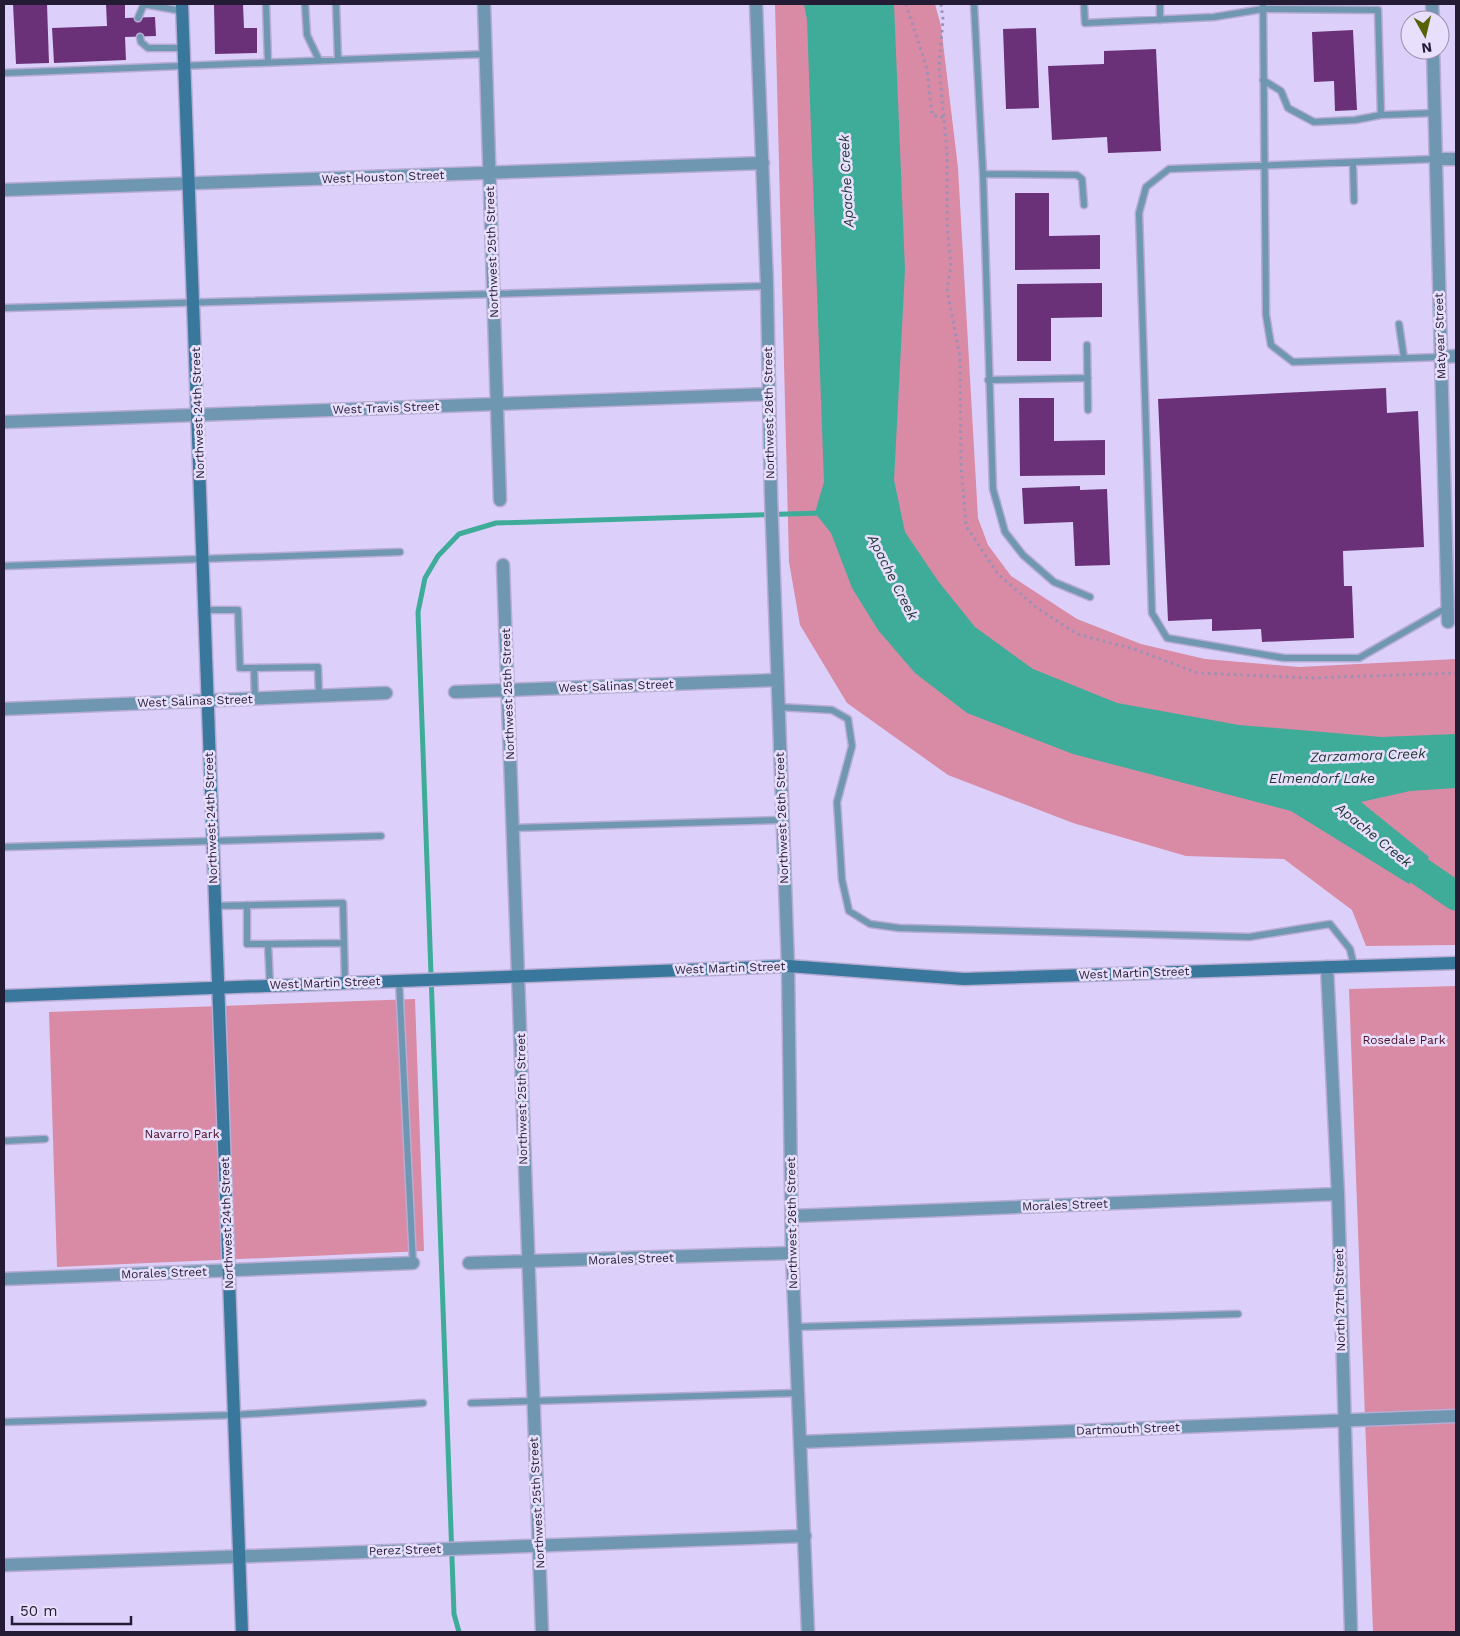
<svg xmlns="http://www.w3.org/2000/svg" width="1460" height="1636" viewBox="0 0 1460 1636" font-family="'Work Sans',sans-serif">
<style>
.green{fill:#d98aa4}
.water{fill:#3eac99}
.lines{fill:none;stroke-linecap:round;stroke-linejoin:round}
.stream{stroke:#3eac99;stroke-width:5}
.river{stroke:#3eac99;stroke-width:29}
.building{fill:#6a3179}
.lane-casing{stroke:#b7acd3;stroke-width:9}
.street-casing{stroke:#b7acd3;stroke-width:15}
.secondary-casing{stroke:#b7acd3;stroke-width:15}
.path{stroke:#9b90b5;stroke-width:3;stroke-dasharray:2.5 4;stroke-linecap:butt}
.lane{stroke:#7097b2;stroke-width:6}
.street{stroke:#7097b2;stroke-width:12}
.secondary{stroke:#39779d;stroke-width:12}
.labels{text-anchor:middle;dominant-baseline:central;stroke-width:5;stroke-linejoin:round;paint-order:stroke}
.street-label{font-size:12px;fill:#241b35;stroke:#e8dffc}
.park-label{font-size:12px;fill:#4b0d28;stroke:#e8dffc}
.water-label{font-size:14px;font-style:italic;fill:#1f3732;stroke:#e8dffc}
</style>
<rect width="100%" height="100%" fill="#dcd0fa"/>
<path class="green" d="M775,4H935L941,26L958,168L978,518L988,545L1011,576L1077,619L1141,644L1205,659L1299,667L1456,659V945L1366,946L1352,910L1284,859L1186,856L1073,823L948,775L847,703L800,625L789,562Z
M1456,986V1632H1373L1349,989Z
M415,999L424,1251L57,1267L49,1012Z"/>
<path class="water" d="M804,4H894L905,270L894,480L905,532L938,581L975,627L1033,669L1117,703L1239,725L1381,737L1456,734V788L1410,791L1361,802L1429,857L1409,884L1291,811L1073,754L967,713L915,673L878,630L852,588L831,533L815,513L824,482L807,20Z"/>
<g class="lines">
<path class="stream" d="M459,1632L454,1614L418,612L425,578L438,556L459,534L496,523L822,513"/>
<path class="river" d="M1388,846L1418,870L1456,896"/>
</g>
<path class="building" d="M13,4H47L49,63L16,64Z
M106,4H125V18L155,17L156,36L125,37L126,60L54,63L52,28L107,26Z
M214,4H243L244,28H257V53L215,54Z
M1036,28L1039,108L1006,109L1003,29Z
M1353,30L1357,110L1335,111L1334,81L1314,82L1312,32Z
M1156,49L1161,151L1108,153L1107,137L1052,140L1048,66L1104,64V51Z
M1015,193H1049V236L1100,235V269L1015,270Z
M1102,283V317L1051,318V361H1017V284Z
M1386,388L1387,413L1418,411L1424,547L1343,551L1344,586H1352L1354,638L1262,642L1261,629L1212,631V619L1168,621L1158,399Z
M1019,398H1054V441L1105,440V475L1020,476Z
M1080,486V490L1107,489L1110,565L1075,566L1073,522L1024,524L1022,488Z"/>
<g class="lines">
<g class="lane-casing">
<path id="lane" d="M143,4L182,11
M266,4L268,62
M305,4L307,35L319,60
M336,4L338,59
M974,4L983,174L993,489L1005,532L1023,555L1054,582L1090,597
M1084,4L1085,23L1214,17L1263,9L1378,10L1381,115L1434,113
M1160,4V20
M1263,4L1266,315L1271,345L1293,362L1441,357
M138,18L144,4
M140,37L141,42L148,48H184
M4,73L486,54
M1263,80L1281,91L1288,108L1314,122L1355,120L1381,115
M1435,159L1169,169L1146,187L1139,213L1152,613L1167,638L1284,658H1359L1448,607
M1353,164L1354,201
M983,174L1077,175L1082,179L1084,205
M4,308L767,286
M1399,324L1404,358
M1087,345L1088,410
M988,380L1088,378
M4,566L400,552
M204,610H238L240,668H254
M255,699L254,668L318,667L319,696
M778,707L832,710L848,719L852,746L837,802L842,880L849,911L870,924L899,928L1249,937L1330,924L1350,949L1354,966
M512,828L782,820
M4,847L381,836
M247,905V944H268L270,985
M214,906L343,903L345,982
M268,944L344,943
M399,980L413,1263
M4,1141L45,1139
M794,1327L1238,1314
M471,1403L798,1393
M4,1422L233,1415L423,1403"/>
</g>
<g class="street-casing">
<path id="street" d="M484,4L500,500
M756,4L767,286L771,496L788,966L792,1253L808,1632
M1432,4L1433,20
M1433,50L1448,622
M1435,159H1456
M4,190L763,163
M1441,357L1456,356
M4,422L768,394
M503,565L542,1632
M455,692L777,680
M4,709L386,693
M1327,967L1338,1194L1351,1632
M792,1216L1338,1194
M469,1263L792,1253
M4,1279L413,1263
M800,1442L1456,1416
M4,1565L805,1536"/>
</g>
<g class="secondary-casing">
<path id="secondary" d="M182,4L242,1632
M4,996L788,966L964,979L1456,963"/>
</g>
<path class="path" d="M906,4L927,69L932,115L944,118
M941,4L943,19L939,68L947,151V224L951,266L947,289L960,357L961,464L966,526L998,574L1037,608L1077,634L1134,649L1198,673L1311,678L1456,673"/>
<use href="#lane" class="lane"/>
<use href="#street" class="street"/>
<use href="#secondary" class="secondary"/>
</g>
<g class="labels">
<g class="street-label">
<text transform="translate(383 177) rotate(-2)">West Houston Street</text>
<text transform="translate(492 252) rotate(-92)">Northwest 25th Street</text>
<text transform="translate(1440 336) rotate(-92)">Matyear Street</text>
<text transform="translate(386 408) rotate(-2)">West Travis Street</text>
<text transform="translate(198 413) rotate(-92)">Northwest 24th Street</text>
<text transform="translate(769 413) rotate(-91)">Northwest 26th Street</text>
<text transform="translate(616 686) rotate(-2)">West Salinas Street</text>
<text transform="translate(508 694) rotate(-92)">Northwest 25th Street</text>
<text transform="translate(195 701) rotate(-2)">West Salinas Street</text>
<text transform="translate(211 818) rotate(-92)">Northwest 24th Street</text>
<text transform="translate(782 818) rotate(-92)">Northwest 26th Street</text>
<text transform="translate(730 968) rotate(-2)">West Martin Street</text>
<text transform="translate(1134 973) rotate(-2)">West Martin Street</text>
<text transform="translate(325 983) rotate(-2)">West Martin Street</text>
<text transform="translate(522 1099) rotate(-91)">Northwest 25th Street</text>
<text transform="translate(1065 1205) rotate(-2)">Morales Street</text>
<text transform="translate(227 1223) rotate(-92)">Northwest 24th Street</text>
<text transform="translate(792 1223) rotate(-91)">Northwest 26th Street</text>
<text transform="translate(631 1259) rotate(-2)">Morales Street</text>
<text transform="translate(164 1273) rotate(-2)">Morales Street</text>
<text transform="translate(1340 1300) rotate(-91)">North 27th Street</text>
<text transform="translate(1128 1429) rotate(-2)">Dartmouth Street</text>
<text transform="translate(537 1503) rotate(-93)">Northwest 25th Street</text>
<text transform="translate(405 1550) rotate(-2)">Perez Street</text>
</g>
<g class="park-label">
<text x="1404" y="1040">Rosedale Park</text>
<text x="182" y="1134">Navarro Park</text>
</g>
<g class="water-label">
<text transform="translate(846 181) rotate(-93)">Apache Creek</text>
<text transform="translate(893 577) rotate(63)">Apache Creek</text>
<text transform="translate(1368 755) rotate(-2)">Zarzamora Creek</text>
<text x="1322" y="778">Elmendorf Lake</text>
<text transform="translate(1374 835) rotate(39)">Apache Creek</text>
</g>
</g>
<rect width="1460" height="1636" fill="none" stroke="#241b35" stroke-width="10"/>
<g transform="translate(1425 35) rotate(172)"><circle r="24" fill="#e8dffc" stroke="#9a91ac"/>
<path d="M0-4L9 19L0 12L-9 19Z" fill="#556306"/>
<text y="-8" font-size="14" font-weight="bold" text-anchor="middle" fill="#241b35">N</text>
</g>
<path d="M12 1616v8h119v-8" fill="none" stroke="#241b35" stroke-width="2.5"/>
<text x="20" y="1616" font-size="15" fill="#241b35" stroke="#e8dffc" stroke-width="4" paint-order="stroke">50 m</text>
</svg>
